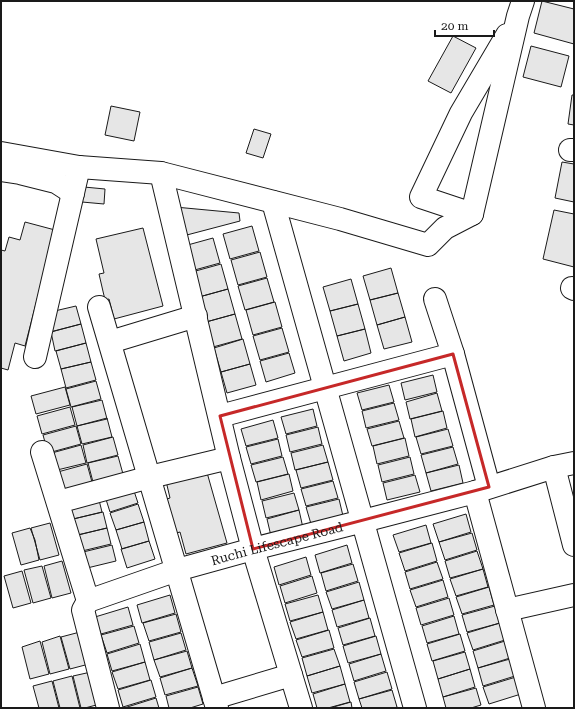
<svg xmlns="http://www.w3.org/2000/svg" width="575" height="709" viewBox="0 0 575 709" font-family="'Roboto Serif',serif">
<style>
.building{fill:#e6e6e6;stroke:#1a1a1a}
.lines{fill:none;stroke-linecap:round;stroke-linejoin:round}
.minor-casing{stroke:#1a1a1a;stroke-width:24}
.minor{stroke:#fff;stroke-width:22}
.marked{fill:none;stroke:#c62828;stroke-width:3;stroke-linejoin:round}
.labels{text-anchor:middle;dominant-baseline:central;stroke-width:3;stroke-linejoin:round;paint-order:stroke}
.street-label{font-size:13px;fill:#1a1a1a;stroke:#fff}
</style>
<rect width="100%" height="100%" fill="#fff"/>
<path class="building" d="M542,1L574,9V44L534,33Z
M453,36L476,48L451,93L428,81Z
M531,46L569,56L561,87L523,77Z
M572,95H574V125L568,124Z
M111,106L140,112L134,141L105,135Z
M254,129L271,134L263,158L246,153Z
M562,162L574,164V202L555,198Z
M84,187L105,189L104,204L82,202Z
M175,207L239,213L240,221L183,236Z
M554,210L574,214V267L543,259Z
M25,222L55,230L25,346L15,343L8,370L1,368V250L5,251L9,237L20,240Z
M252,226L259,251L230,259L223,234Z
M143,228L163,306L114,319L109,299L105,300L99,274L104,273L96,239Z
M213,238L220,263L191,271L184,246Z
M260,252L267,277L238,285L231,260Z
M221,264L228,289L199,297L192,272Z
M391,268L398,293L370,300L363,276Z
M267,278L274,302L245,310L238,286Z
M351,279L358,304L330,311L323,287Z
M228,289L235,314L206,322L199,297Z
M398,293L405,317L377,325L370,300Z
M275,302L282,327L253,335L246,310Z
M358,304L365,329L337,336L330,311Z
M76,306L81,324L50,332L46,313Z
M235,314L242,339L213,347L206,322Z
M405,317L412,342L384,349L377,325Z
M81,324L86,343L55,351L51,332Z
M282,328L289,352L260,360L253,336Z
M365,329L371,353L344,361L337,336Z
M243,339L250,364L221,372L214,348Z
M86,343L91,362L61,369L56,351Z
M289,353L295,373L266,382L260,361Z
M91,362L96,380L66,388L61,369Z
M250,364L256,385L227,393L221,372Z
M433,375L437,392L405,400L401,383Z
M96,381L101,399L71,407L66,389Z
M389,385L394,402L362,410L357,393Z
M65,387L70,405L36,414L31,396Z
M437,393L442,411L410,419L406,402Z
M102,400L107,419L77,426L72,407Z
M394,403L399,420L366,428L362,411Z
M70,407L75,425L42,434L37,416Z
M313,409L317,426L286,434L281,417Z
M443,411L447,428L415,437L411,419Z
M107,418L112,437L82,444L77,426Z
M273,420L278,438L246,446L241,429Z
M399,421L404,438L372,446L367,429Z
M76,426L81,444L48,453L43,435Z
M318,427L322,444L290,452L286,435Z
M448,429L453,446L421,454L416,437Z
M113,437L118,455L87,463L83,445Z
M405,438L409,456L377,464L373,446Z
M278,439L282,456L251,464L246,447Z
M81,445L86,463L53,471L48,454Z
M323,445L328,462L295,470L291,453Z
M453,447L458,464L426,473L421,455Z
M118,456L123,474L93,482L88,463Z
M283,457L288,474L256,482L251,465Z
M410,457L414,474L382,482L378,465Z
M328,462L333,480L301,488L296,470Z
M87,464L92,482L59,491L54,473Z
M459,465L463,483L431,491L426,473Z
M206,469L227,543L186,554L180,532L173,534L164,500L170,498L166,481Z
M289,474L293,491L261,500L257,482Z
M415,475L420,492L387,500L383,483Z
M333,481L338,498L306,506L301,489Z
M132,485L138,503L110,512L104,493Z
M294,493L299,510L266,518L262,501Z
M98,496L102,512L69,520L65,504Z
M339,499L343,516L311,524L306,507Z
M138,504L144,522L116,530L110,513Z
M299,510L303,528L271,536L267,519Z
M103,512L107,528L73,536L69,520Z
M466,514L471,532L439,542L433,524Z
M144,522L149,541L122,549L116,530Z
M50,523L59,555L40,560L31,528Z
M426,525L431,543L399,552L393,535Z
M30,528L35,540L39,560L21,565L12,533Z
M107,528L111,544L78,552L74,536Z
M472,533L477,550L445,560L439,542Z
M149,541L155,559L127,568L121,549Z
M432,543L437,561L405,571L399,553Z
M112,545L116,561L83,569L79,553Z
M347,545L352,563L320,573L315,555Z
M477,551L483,569L450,578L445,561Z
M306,557L311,575L279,585L274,567Z
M62,561L71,593L52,598L44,566Z
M437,562L443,579L410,589L405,572Z
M353,564L358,581L326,591L321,573Z
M42,566L51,598L33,603L24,570Z
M483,569L488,587L456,596L450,579Z
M22,571L31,603L13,608L4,576Z
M312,576L317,593L285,603L280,586Z
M443,580L448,597L416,607L410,590Z
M359,582L364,600L332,609L326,592Z
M489,587L494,605L462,614L456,597Z
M170,595L175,613L142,623L137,605Z
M318,595L323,612L290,621L285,604Z
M449,598L454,615L421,625L416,608Z
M364,600L369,618L337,627L332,610Z
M495,606L500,623L467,632L462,615Z
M128,607L133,625L101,634L95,617Z
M323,612L328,630L296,639L290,622Z
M176,614L181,632L149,641L143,623Z
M454,616L459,634L427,643L422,626Z
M370,618L375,636L343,645L338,628Z
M500,623L505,640L473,650L467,633Z
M134,626L139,643L107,653L101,635Z
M329,630L334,648L302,657L296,640Z
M80,632L89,664L70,669L61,637Z
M181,633L186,650L154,660L149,642Z
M460,634L465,651L432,661L427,644Z
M60,636L69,669L50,674L42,642Z
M376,636L381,654L348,663L343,646Z
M40,641L49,674L30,679L22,647Z
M505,641L510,658L478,668L473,651Z
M140,644L145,662L112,671L107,654Z
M334,649L340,666L307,676L302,658Z
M187,651L192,668L160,677L154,660Z
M465,652L470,669L438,679L433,661Z
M381,654L386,671L354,681L349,664Z
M510,659L515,676L483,686L478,668Z
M145,662L150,680L118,689L112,672Z
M340,666L345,684L312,693L307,676Z
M192,668L198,686L165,695L160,678Z
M470,669L475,687L443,697L438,679Z
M91,672L100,704L85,708H81L73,676Z
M387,672L392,689L359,699L354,682Z
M72,676L80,708H60L53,681Z
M516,677L521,694L489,704L483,687Z
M151,680L156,697L123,707L118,690Z
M52,681L59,708H39L33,686Z
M345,684L350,702L328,708H317L313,694Z
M198,687L203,704L190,708H169L166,696Z
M476,688L481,705L471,708H446L443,697Z
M392,690L397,707L394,708H362L359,699Z
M156,698L159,708H124Z
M351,702L352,708H330Z"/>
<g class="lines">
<g class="minor-casing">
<g id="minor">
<path d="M570,150H574"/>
<path d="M1,153L79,167L161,173L340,219L428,245L445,228L472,214L518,16L523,1"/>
<path d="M1,170L20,173L56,182L73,193"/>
<path d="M161,173L229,458L253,549L301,708"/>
<path d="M273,202C320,371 368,539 415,708"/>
<path d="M472,214L421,197L461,113L507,35"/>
<path d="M572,288L574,289"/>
<path d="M435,299L453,354L489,487"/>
<path d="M99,307L217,708"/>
<path d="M110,342L196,316"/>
<path d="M35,357L79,167"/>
<path d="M220,416L453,354"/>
<path d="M42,452L88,601"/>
<path d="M554,467L574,545"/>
<path d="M475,492L534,708"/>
<path d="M58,502L150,477L229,458"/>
<path d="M507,610L574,595"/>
<path d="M214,698L291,675"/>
<path id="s1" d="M108,708L83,610L88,601L177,570L253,549L363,521L475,492L554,467L574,463"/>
</g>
</g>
<use href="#minor" class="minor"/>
</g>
<path class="marked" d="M453,354L489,487L253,549L220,416Z"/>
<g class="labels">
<g class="street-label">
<text stroke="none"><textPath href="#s1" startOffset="309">Ruchi Lifescape Road</textPath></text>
</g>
</g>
<rect width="575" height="709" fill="none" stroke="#1a1a1a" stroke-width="4"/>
<path d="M435 30v6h59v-6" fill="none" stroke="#1a1a1a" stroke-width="2"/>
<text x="441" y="30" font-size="12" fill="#1a1a1a" stroke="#ffffff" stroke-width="3" paint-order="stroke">20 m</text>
</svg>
